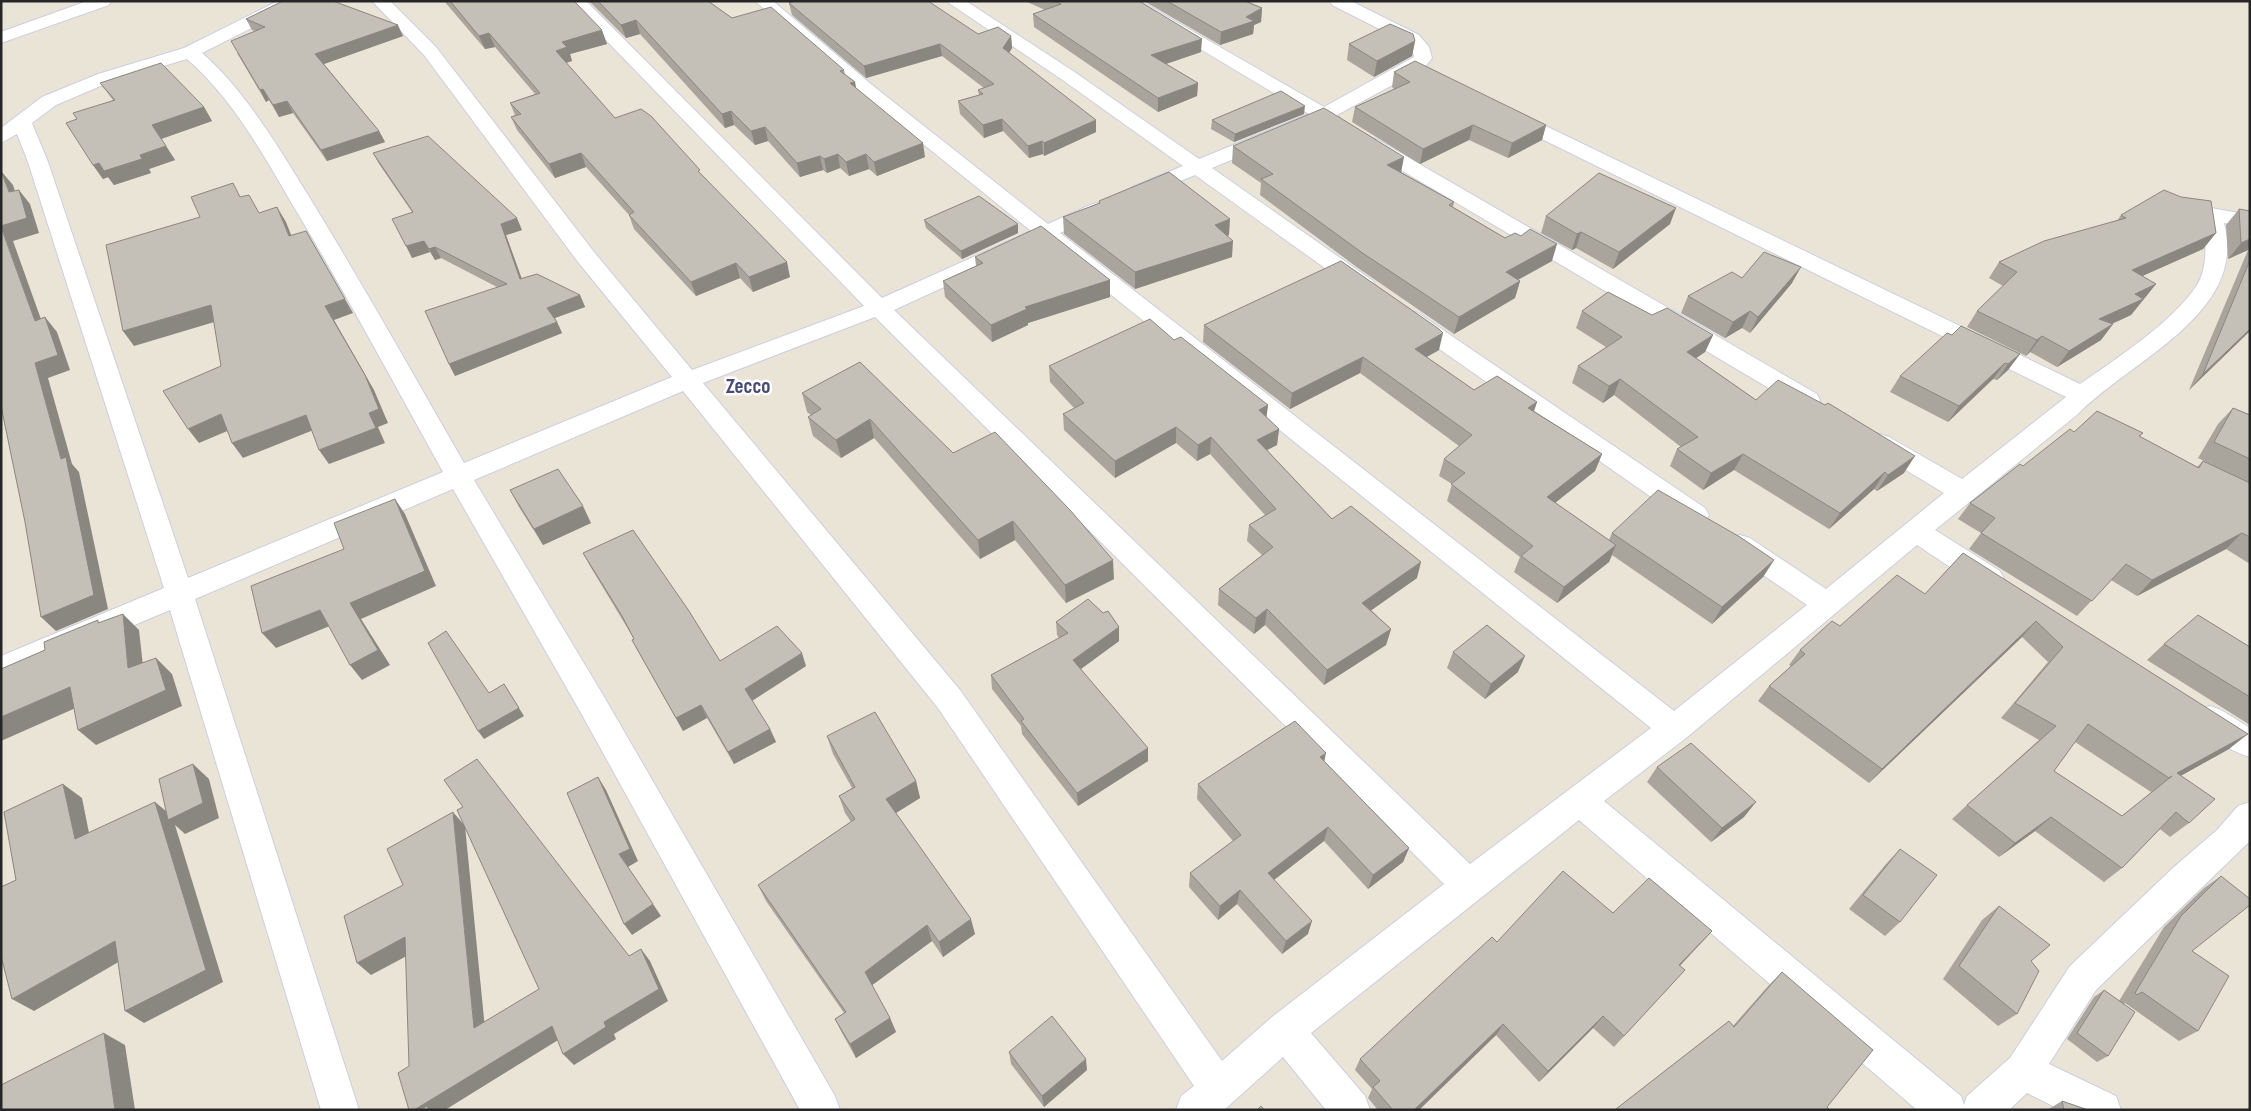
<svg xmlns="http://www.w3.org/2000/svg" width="2251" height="1111" viewBox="0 0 2251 1111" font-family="'Sofia Sans Condensed',sans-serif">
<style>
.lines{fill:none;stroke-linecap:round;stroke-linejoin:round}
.street-casing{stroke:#cccee1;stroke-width:2}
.street{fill:#fff;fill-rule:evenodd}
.wall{fill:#a9a59d;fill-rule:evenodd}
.shaded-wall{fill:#8a8680}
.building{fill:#c5c0b7;stroke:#8a8680;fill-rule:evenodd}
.labels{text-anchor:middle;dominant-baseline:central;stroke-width:5;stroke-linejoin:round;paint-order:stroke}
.district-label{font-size:21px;font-weight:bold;fill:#464a78;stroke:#fff}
</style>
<rect width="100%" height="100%" fill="#eae4d7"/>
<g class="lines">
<g class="street-casing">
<path id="street" d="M87,1H111L109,5L1,43V32Z
M278,1H299L297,5L202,53C244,89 279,148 308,195C362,283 413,374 464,463L672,377L578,262L424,55L372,1H390L436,47L594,252L692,370L864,306L568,1H586L882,298L1031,231L860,93L755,1H773L872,85L1048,224L1090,205L1097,203L1104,205L1107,209L1104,213L1060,233L1674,711L1807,605L1730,552L1726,545L1730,538L1740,535L1750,538L1826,589L1944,493L1871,449L1867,443L1871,437L1880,434L1889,437L1962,479L2066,397L1503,120L1501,116L1503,112H1517L2080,384C2115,360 2175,320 2197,285C2209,266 2206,235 2201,214L2204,210L2211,208L2250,215V227L2224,223C2249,313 2129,361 2078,414L1935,530L2000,571L2004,579L2000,587L1990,590L1980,587L1917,545L1686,738L1604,801L1961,1096L1964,1105L1967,1096L2010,1058L2070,966L2174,867L2217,830L2238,806L2250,802V841L2096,990L2049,1064L2116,1096L2121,1110H2061L2027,1093L2009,1110H1917L1579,820L1311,1033L1365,1096L1370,1110H1326L1283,1057L1224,1110H1176L1181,1096L1194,1086L938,708L683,391L474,480L603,695L835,1096L840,1110H800L581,713L453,489L195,599L359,1110H321L170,610L1,681V656L164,588L28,162L17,134L1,143V128L42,97L98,74L184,48ZM187,59C231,97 262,152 291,202C344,290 393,382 443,472L188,578L48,162L32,123L56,105L110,82ZM1044,241L1651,728L1470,864L894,310ZM875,317L1444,884L1272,1017L1222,1061L960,690L703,383Z
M946,1H966L1076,73L1199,159L1309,114L1120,1H1140L1324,107L1414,57L1412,48L1407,43L1332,5L1330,1H1351L1419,35L1429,47L1432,58L1424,68L1337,115L1343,121L1341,125L1334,127L1322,122L1212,168L1373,281L1376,286L1373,291L1365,293L1357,291L1195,175L1146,195L1139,197L1132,195L1129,191L1132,187L1183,166L1064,81Z
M1371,138L1378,140L1817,394L1820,400L1817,406L1808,408L1799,406L1364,148L1361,144L1364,140Z
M1410,311L1418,313L1705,508L1709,515L1705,522L1696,525L1687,522L1402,323L1399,318L1402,313Z
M2210,706L2221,710L2250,728V757C2231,751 2203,737 2195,719L2199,710Z"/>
</g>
<use href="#street" class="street"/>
</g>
<path class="wall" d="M444,1H574L607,44L570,54L572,61L566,63L615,118L702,175L790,277L753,292L740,278L696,296L634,229L629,215L586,167L555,178L517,130L511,117L515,115L510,103L535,94L495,47L485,49Z
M589,1H708L732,18L844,70L845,74L855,82L856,88L925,157L877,176L869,169L849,176L840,168L827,173L823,170L800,177L768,141L755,145L734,125L725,128L640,34L626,38Z
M1025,1H1139L1201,52L1166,64L1198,83L1197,96L1158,112L1034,27L1033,14L1045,10Z
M1144,1H1245L1262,8L1261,22L1254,25L1253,34L1220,45Z
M789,3L978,34L1011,36L1012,48L1009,53L1096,132L1044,156L1043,154L1029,158L1003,131L984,138L960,114L958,101L979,95L978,90L984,88L942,56L866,78L792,15Z
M246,19L403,36L324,64L379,131L385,142L327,161L293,113L279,117L269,100L266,102L237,53L255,31L252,30Z
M1415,41L1412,56L1374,77L1347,60L1349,44Z
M1394,72L1546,125L1542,140L1508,158L1469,140L1420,164L1352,122L1355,107L1394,89L1392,87Z
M100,83L204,107L212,121L161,139L175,160L149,169L151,173L114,185L108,177L103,179L93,165L77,119L113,100Z
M1304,114L1234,142L1211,129L1212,120Z
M1233,146L1401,172L1454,202L1453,207L1505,238L1552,261L1518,280L1520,281L1515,298L1454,334L1358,268L1260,195L1261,183L1232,163Z
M373,153L522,230L506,235L522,279L580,295L585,307L555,318L562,333L455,376L449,364L497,287L441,258L435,260L430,252L412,258V212L379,164Z
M1099,201L1229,235L1227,236L1232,257L1135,289L1064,234L1063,217L1099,203Z
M2239,209L2250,211V331L2189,390L2248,250L2228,259L2226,225Z
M2121,215L2216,233L2203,249L2142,276L2156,284L2131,315L2112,324H2113L2101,340L2057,367L2030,352L2026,356L1967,327L1977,311L2003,286L1989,278L1999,262L2117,221Z
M1546,216L1670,224L1613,269L1576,248L1572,250L1541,233Z
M924,220L1018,233L962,259L926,228Z
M975,257L1110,280V297L1028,323V325L992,342L945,297L943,281L976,266Z
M1742,278L1792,283L1750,333L1742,328L1725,338L1681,313L1688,296Z
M1582,311L1652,315L1713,335L1705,352L1696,358L1756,400L1904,473L1877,491L1874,489L1829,529L1734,470L1703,490L1670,466L1677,449L1681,447L1614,395L1603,403L1572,383L1578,366L1606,347L1576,328Z
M1204,325L1439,350L1426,357L1474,390L1537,402L1534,411L1602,454L1595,471L1555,503L1609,540L1612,533L1774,560L1763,577L1712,624L1612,555L1609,562L1557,603L1514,572L1520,557L1447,501L1452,484L1439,476L1444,459L1459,446L1360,373L1290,409L1203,342Z
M1952,335L2020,354L2008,370L1997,380L1993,379L1948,422L1890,392L1900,376Z
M1174,340L1268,405L1266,417L1279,429L1277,445L1267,450L1332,519L1417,578L1371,610L1391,629L1386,645L1324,685L1265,625L1254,634L1218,605L1219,589L1262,555L1247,541L1249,525L1265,515L1210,454L1197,461L1176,443L1115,478L1064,430L1063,414L1074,408L1050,382L1049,366Z
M802,393L953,453L1114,579L1066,603L1015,540L980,559L874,438L841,458L813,436L808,417L811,415L807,412Z
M2233,408L2250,415V564L2226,549L2137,596L2111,580L2077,616L1969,549L1981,533L1958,519L1970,503L2074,432L2143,433L2139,437L2197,467L2203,461L2247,482L2198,458L2218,424Z
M510,490L591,523L543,545L519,507Z
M583,553L720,661L806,666L752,701L770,729L776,742L734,764L707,718L683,731L639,653L632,640L634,639L628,629L590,566Z
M1963,553L2229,749L2180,776L2189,823L2170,837L2160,829L2122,868L2104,882L2035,831L1999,857L1952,819L1967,805L2039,740L2001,718L2048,662L2022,637L1869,783L1758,701L1769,686L1791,666L1789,665L1800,650L1840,626L1925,594ZM2075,742L2151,792L2154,790L2122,816L2054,771Z
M1056,622L1119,641L1081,669L1148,761L1078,806L1022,734L1021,726L992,689L991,675L1059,638L1057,635Z
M2164,644L2250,647V725L2147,660Z
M1453,652L1518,672L1485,699L1447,668Z
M827,736L916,781L920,798L896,813L975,934L943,957L932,941L872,985L890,1018L896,1032L856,1058L842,1033L835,1019L844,1013L766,901L758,885L851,822L845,813L839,796L852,788L833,754Z
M1324,761L1409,848L1403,862L1368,889L1324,841L1274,880L1308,934L1282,954L1237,904L1218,920L1189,887L1190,873L1233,841L1197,799L1198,784Z
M1657,767L1744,817L1711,842L1647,782Z
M1900,849V922L1885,936L1849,909L1886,864Z
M2221,876L2192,951L2198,1031L2179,1041L2125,1003L2124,1004L2108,1056L2097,1062L2067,1039L2094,997L2104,990L2119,1001L2164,927L2204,888Z
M1999,906L2031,961L2017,1014L1998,1026L1943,979L1982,920Z
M1613,913L1712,931L1701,943L1680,966L1674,982L1614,1047L1593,1028L1539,1082L1496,1035L1419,1110H1378L1368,1098L1372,1089L1355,1070L1360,1059L1497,942Z
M1782,972L1827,1107L1830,1110H1615L1729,1021L1733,1026L1769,985Z
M1009,1052L1087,1070L1044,1107L1011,1064Z
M2062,1101L2088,1110H2047Z"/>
<path class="shaded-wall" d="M1262,8L1261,22L1254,25L1253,34L1220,45L1221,32Z
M636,20L640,34L626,38L621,25Z
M398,25L403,36L321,65L315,54Z
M602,30L607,44L570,54L572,61L561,64L556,51L562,42Z
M489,33L495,47L485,49L479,36Z
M1011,36L1012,48L1004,60L1003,48Z
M1202,39L1201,52L1151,69V55Z
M1415,41L1412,56L1374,77L1377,61Z
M940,44L942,56L866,78L864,66Z
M855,82L857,96L850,83Z
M1198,83L1197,96L1158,112V98Z
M263,89L269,100L266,102L260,90Z
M287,101L293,113L279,117L273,105Z
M1305,106L1304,114L1234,142L1235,134Z
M204,107L212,121L161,139L152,125Z
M731,111L734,125L725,128L722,114Z
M1002,119L1003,131L984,138L983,125Z
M1096,120V132L1044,156V143Z
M1473,125L1469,140L1420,164L1423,149Z
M1546,125L1542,140L1508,158L1512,143Z
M765,127L768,141L755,145L751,131Z
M379,131L385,142L327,161L321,150Z
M1042,141L1043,154L1029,158L1028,146Z
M923,143L925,157L877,176L874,162Z
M166,146L175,160L149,169L151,173L114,185L108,177L103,179L93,165L140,155Z
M581,153L586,167L555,178L549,164Z
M838,154L840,168L827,173L824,159Z
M866,154L869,169L849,176L846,162Z
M820,156L823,170L800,177L797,163Z
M1404,157L1401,173L1387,165Z
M1,171L13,185L20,207L9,192Z
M19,190L30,204L39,233L13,241L47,336L35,321L1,226Z
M277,207L286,222L297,250L289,236Z
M1676,208L1670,224L1613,269L1619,252Z
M517,218L522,230L506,235L526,291L520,279L501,224Z
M1230,219L1229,235L1214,242L1215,225Z
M1018,224V233L962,259L961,251Z
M306,231L353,313L334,320L374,390L388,423L378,427L385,443L329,464L319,450L369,413L325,306Z
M1581,232L1576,248L1572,250L1577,234Z
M2216,233L2203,249L2120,286L2132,270Z
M2250,239V247L2248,250L2228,259L2241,243Z
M424,241L430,252L412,258L406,246Z
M1233,241L1232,257L1135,289V272Z
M1557,244L1552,261L1501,289L1506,272Z
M435,247L441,258L435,260L429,249Z
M787,262L790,277L753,292L749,277Z
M736,263L740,278L696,296L691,282Z
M1801,267L1792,283L1750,333L1758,317Z
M1110,280V297L1028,323V325L992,342L991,325L1025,307Z
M1520,281L1515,298L1454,334L1459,317Z
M2156,284L2131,315L2087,335L2099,319L2135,294Z
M580,295L585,307L552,319L547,308Z
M211,305L221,320L134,346L123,331Z
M1750,311L1742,328L1725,338L1733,322Z
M45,317L57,332L70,370L48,378L72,464L79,472L108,609L56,631L41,617L61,459L35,363Z
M557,322L562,333L455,376L449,364Z
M2113,324L2101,340L2057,367L2069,351Z
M2250,329V331L2189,390L2203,374Z
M1443,333L1439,350L1411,366L1415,349Z
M1713,335L1705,352L1680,369L1687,352Z
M2042,336L2030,352L2026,356L2037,340Z
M2020,354L2008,370L1997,380L2008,364Z
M1363,357L1360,373L1290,409L1292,393Z
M2005,363L1993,379L1948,422L1959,406Z
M1620,379L1614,395L1603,403L1609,386Z
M1537,402L1531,419L1528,408Z
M1268,405L1266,422L1259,410Z
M221,414L232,429L199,443L188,429Z
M306,415L316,429L243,458L232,443Z
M870,419L874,438L841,458L836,440Z
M1176,427V443L1115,478V461Z
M1279,429L1277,445L1255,456L1257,440Z
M1211,437L1210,454L1197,461L1198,445Z
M1602,454L1595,471L1541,514L1547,497Z
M1743,454L1734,470L1703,490L1711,473Z
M1915,456L1904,473L1877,491L1888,475Z
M1885,472L1874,489L1829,529L1840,513Z
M395,499L405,514L436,586L361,619L390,665L362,680L350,665V603Z
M583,506L591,523L543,545L534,529Z
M1013,521L1015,540L980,559L978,540Z
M2242,533L2226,549L2137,596L2152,580Z
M1616,545L1609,562L1557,603L1564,587Z
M1113,560L1114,579L1066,603L1065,585Z
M1774,560L1763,577L1712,624L1722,607Z
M1421,562L1417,578L1359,619L1362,603Z
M1267,609L1265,625L1254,634L1256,618Z
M320,610L332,625L276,648L262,633Z
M123,614L139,630L145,684L128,668Z
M2036,621L2022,637L1869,783L1882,769Z
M1119,627V641L1074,674L1073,660Z
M1391,629L1386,645L1324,685L1327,670Z
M802,653L806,666L750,702L745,689Z
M1525,656L1518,672L1485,699L1491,684Z
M156,658L172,674L182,706L96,745L78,730Z
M504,684L524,716L484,739L478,731Z
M70,687L87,703L1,741V717Z
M701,705L707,718L683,731L676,718Z
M770,729L776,742L734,764L728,752Z
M2248,734L2229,749L2159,788L2177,773Z
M1148,748V761L1078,806L1077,793Z
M1326,753L1323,768L1320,757Z
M193,764L209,779L219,818L185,834L175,825L223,982L144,1023L125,1011L155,802L172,816Z
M598,777L606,790L638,861L628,867L619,854Z
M916,781L920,798L891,816L886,799Z
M63,784L82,798L93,853L75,839Z
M1756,802L1744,817L1711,842L1722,828Z
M453,812L465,826L486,1039L474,1028Z
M2051,817L2035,831L1999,857L2015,843Z
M1328,827L1324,841L1265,887L1268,873Z
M1409,848L1403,862L1368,889L1373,875Z
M1240,890L1237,904L1218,920L1220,906Z
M653,904L661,916L632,935L624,924Z
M971,919L975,934L943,957L939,942Z
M1312,921L1308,934L1282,954L1286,941Z
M927,925L932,941L871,986L865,972Z
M1712,931L1701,943L1668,978L1679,965Z
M405,937L418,950L371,975L357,963Z
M115,941L134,953L34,1011L12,999Z
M641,949L650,961L668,1001L614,1034L616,1039L574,1065L563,1054L604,1022Z
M1603,1016L1593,1028L1539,1082L1548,1071Z
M890,1018L896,1032L856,1058L850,1044Z
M1503,1024L1496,1035L1419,1110H1414Z
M552,1026L563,1037L445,1110H414Z
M104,1033L125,1045L135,1110H115Z
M1086,1059L1087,1070L1044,1107L1042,1096Z"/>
<path class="building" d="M283,1H333L398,25L315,54L379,131L321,150L287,101L273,105L263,89L260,90L231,41L265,27L246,19Z
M450,1H574L602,30L562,42L567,47L556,51L615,118L641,109L651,116L700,170L698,171L787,262L749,277L736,263L691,282L629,215L634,212L581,153L549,164L511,117L521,114L510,103L540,93L489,33L479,36Z
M598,1H708L732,18L771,7L844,70L840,71L855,82L850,83L923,143L874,162L866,154L846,162L838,154L824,159L820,156L797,163L765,127L751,131L731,111L722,114L636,20L621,25Z
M795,1H928L978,34L998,27L1011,36L1003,48L1096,120L1044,143L1042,141L1028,146L1002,119L983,125L958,101L983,94L978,90L994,84L940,44L864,66L789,3Z
M1054,1H1139L1202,39L1151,55L1198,83L1158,98L1033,14L1061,4Z
M1167,1H1245L1262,8L1246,17L1254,21L1221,32Z
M1390,24L1413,34L1415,41L1377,61L1349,44Z
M1415,61L1546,125L1512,143L1473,125L1423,149L1355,107L1410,82L1394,72Z
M161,63L204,107L152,125L166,146L140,155L142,159L104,171L99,163L93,165L66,123L77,119L73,113L115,100L100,83Z
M1281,91L1305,106L1235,134L1212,120Z
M1324,108L1404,157L1387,165L1454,202L1449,205L1505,238L1515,233L1521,236L1530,229L1557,244L1506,272L1520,281L1459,317L1361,252L1261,179L1273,174L1233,146Z
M428,136L517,218L501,224L520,279L537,274L580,295L547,308L557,322L449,364L425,311L507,284L435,247L429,249L424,241L406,246L392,219L413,212L373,153Z
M1,171L9,192L19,190L27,218L1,226Z
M1169,172L1230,219L1215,225L1233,241L1135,272L1063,217L1100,203L1099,201Z
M1599,173L1676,208L1619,252L1581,232L1577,234L1546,216Z
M233,183L240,197L249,195L259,213L277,207L289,236L306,231L345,299L325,306L365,375L379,409L369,413L376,428L319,450L306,415L232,443L221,414L188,429L163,391L221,366L211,305L123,331L106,245L200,217L191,197Z
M2164,190L2181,197L2211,201L2216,233L2132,270L2156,284L2135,294L2143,299L2099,319L2113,324L2069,351L2042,336L2037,340L1977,311L2017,272L1999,262L2044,241L2126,218L2121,215Z
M979,196L1018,224L961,251L924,220Z
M2239,209L2250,211V239L2241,243Z
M1041,226L1110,280L1025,307L1027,309L991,325L943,281L983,263L975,257Z
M1,227L35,321L45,317L58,355L35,363L61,459L66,457L94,595L41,617L25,522L1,406Z
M1764,252L1801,267L1758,317L1750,311L1733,322L1688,296L1732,272L1742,278Z
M2250,260V329L2203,374Z
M1341,261L1439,329L1443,333L1415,349L1474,390L1497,376L1537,402L1528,408L1602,454L1547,497L1616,545L1564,587L1521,556L1533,546L1451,484L1465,473L1444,459L1472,435L1363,357L1292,393L1204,325Z
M1608,292L1652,315L1667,308L1713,335L1687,352L1756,400L1778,380L1825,405L1828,403L1915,456L1888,475L1885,472L1840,513L1743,454L1711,473L1677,449L1698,437L1620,379L1609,386L1578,366L1622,337L1582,311Z
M1150,319L1174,340L1181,337L1268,405L1259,410L1279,429L1257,440L1332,519L1351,506L1421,562L1362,603L1391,629L1327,670L1267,609L1256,618L1219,589L1273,547L1249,525L1276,509L1211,437L1198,445L1176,427L1115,461L1063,414L1084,403L1049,366Z
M1961,326L2020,354L2008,364L2005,363L1959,406L1900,376L1947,333L1952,335Z
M860,362L953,453L995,432L1070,510L1113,560L1065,585L1013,521L978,540L870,419L836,440L808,417L821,409L802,393Z
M2233,408L2250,415V459L2214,442Z
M2097,411L2143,433L2139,436L2199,468L2203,461L2250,483V537L2242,533L2152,580L2126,564L2092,601L1981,533L1995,518L1970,503L2020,464L2023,466L2070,429L2074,432Z
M558,469L583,506L534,529L510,490Z
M1658,490L1740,537L1774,560L1722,607L1612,533Z
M395,499L425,571L350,603L378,650L350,665L320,610L262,633L251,586L344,549L334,523Z
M633,530L689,611L720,661L777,626L802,653L745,689L770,729L728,752L701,705L676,718L632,640L634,639L622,616L583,553Z
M1963,553L2248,734L2177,773L2215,799L2189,823L2176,812L2122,868L2051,817L2015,843L1967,805L2056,726L2015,703L2063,647L2036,621L1882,769L1769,686L1805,654L1800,650L1832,621L1840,626L1897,575L1925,594ZM2088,724L2169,778L2172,776L2122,816L2054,771Z
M1088,599L1103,613L1108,611L1119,627L1073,660L1148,748L1077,793L1021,721L1024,719L991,675L1068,633L1056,622Z
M123,614L128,668L156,658L166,690L78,730L70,687L1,717V669L45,650L44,642L98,620V623Z
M2198,615L2250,647V697L2164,644Z
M1487,625L1525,656L1491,684L1453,652Z
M446,631L489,693L504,684L519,708L478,731L428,643Z
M875,712L916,781L886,799L971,919L939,942L927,925L865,972L890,1018L850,1044L835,1019L846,1012L758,885L855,819L839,796L855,787L827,736Z
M1295,721L1326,753L1320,757L1409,848L1373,875L1328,827L1268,873L1312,921L1286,941L1240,890L1220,906L1190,873L1241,835L1198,784Z
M1691,743L1756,802L1722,828L1657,767Z
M477,759L629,956L641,949L659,989L604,1022L606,1027L563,1054L552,1026L414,1110H409L398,1073L409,1066L405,937L357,963L344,916L403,885L387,849L453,812L474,1028L539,989L457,810L463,807L444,780Z
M193,764L203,803L168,820L159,779Z
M598,777L630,849L619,854L653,904L624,924L567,793Z
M63,784L75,839L155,802L206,970L125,1011L115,941L12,999L1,956V887L16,880L4,812Z
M1900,849L1937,875L1900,922L1863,895Z
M1563,871L1613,913L1649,878L1712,931L1679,965L1685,970L1624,1036L1603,1016L1548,1071L1503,1024L1414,1110H1393L1373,1087L1380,1081L1360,1059L1492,937L1497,942Z
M2221,876L2250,899V905L2192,951L2229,976L2198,1031L2142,992L2137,995L2135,993L2181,916Z
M1999,906L2050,945L2031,961L2039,971L2017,1014L1959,966Z
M1782,972L1873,1050L1827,1107L1830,1110H1616V1109L1729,1021L1734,1027Z
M2104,990L2135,1012L2108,1056L2077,1033Z
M1052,1016L1086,1059L1042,1096L1009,1052Z
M104,1033L115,1110H1V1085Z
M2062,1101L2088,1110H2064Z
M427,1106L429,1110H420Z
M1261,1106L1264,1110H1257Z"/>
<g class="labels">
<g class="district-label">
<text x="748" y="386">Zecco</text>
</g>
</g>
<rect width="2251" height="1111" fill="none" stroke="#262626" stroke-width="5"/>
</svg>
